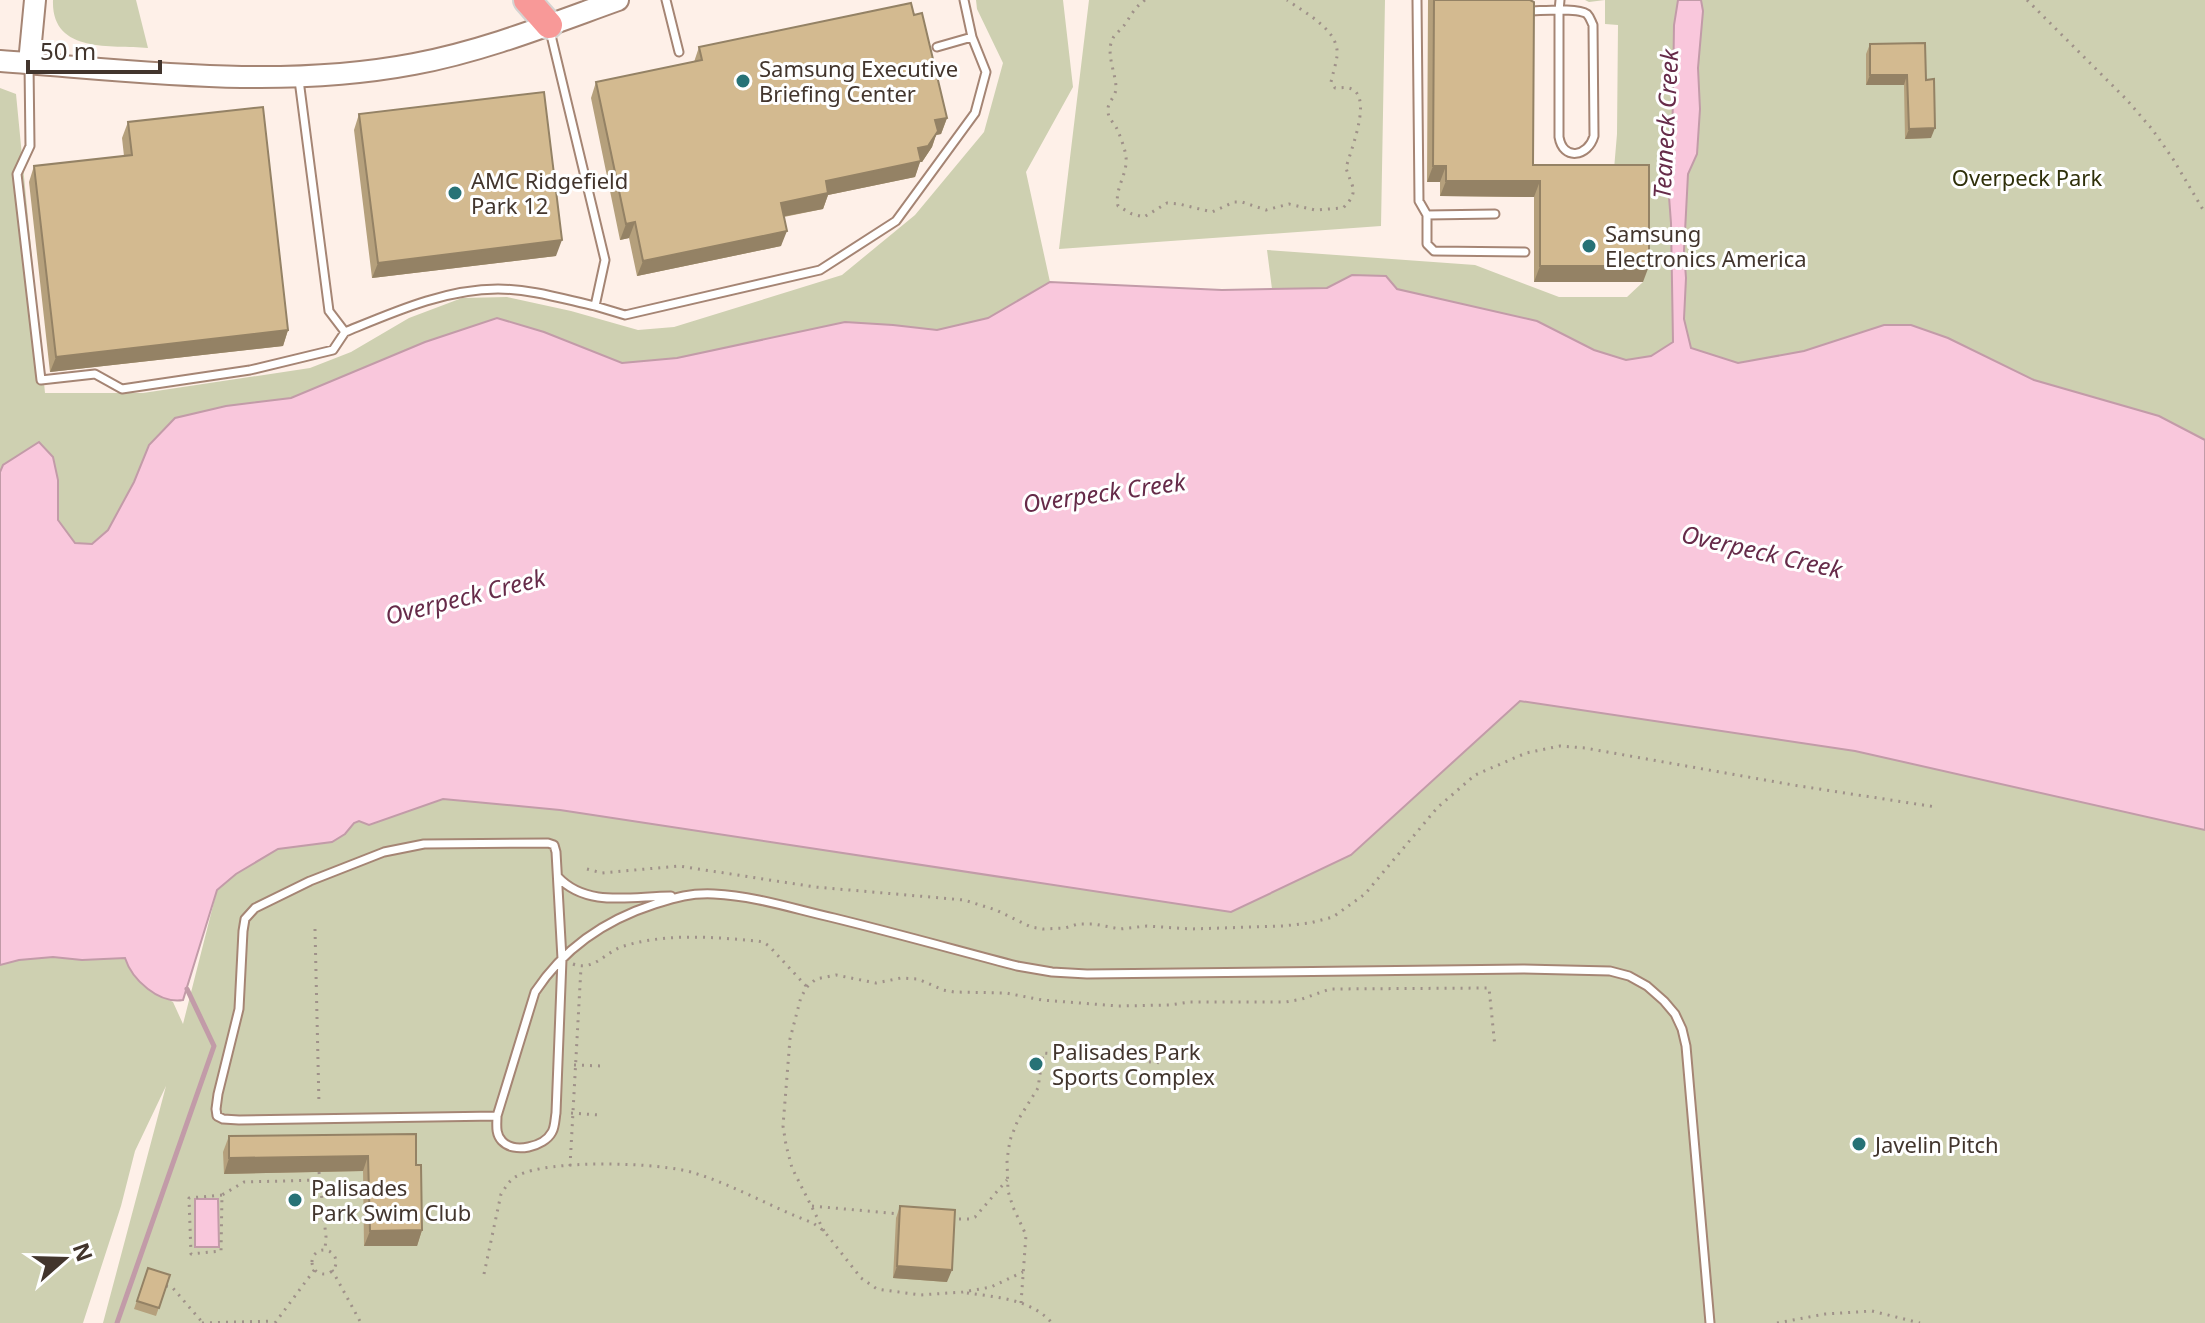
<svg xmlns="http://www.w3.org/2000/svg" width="2205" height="1323" viewBox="0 0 2205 1323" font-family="'Noto Sans',sans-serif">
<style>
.green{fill:#ced0b1}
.water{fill:#f9c7dc;stroke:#c29ba8;stroke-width:2}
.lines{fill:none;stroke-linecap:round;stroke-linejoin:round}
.stream{stroke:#c29ba8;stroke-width:5}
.service-casing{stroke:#a58574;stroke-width:11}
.secondary-casing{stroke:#a58574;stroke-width:24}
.motorway-casing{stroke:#d5d3d1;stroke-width:30}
.path{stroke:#9f9189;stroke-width:3;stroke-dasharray:2 6;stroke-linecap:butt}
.service{stroke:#fff;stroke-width:7}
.secondary{stroke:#fff;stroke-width:20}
.motorway{stroke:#f89998;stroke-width:26}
.wall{fill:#b5a07c}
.shaded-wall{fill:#948265}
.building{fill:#d3ba90;stroke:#948265;stroke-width:2}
.poi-dot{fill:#277276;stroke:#fff;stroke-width:3}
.labels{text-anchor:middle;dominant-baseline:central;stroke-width:6;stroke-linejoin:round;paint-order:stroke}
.poi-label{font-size:22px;fill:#42352d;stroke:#fff;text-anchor:start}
.park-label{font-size:22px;fill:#2f300a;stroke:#fff}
.water-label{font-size:24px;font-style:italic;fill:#662b49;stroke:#fff}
</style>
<rect width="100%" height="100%" fill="#fef0e8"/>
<path class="green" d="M53,0H136L148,48C111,45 51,54 53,0Z
M976,0H1063L1073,87L1026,172L1050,282L988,318L937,331L893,325L677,358L622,363L544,332L497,318L425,342L291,398L226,406L149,445L134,482L108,530L92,544L75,543L58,520V480L53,457L39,442L0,472V88L16,94L45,393H143L310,368L351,352L409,318L462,298L507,297L571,311L638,330L674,327L842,275L915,215L984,132L1003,63L977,9Z
M1089,0H1385L1381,226L1059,249Z
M1585,0H2205V440L2159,416L2034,380L1948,338L1911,325L1804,351L1738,363L1673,343L1651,356L1626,360L1594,350L1537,321L1397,289L1352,275L1327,288L1272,289L1267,250L1475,265L1559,297H1627L1643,282L1613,181L1617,134L1618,25L1605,24V0L1589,2Z
M1520,701L1855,751L2205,830V1323H103L166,1086L135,1151L121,1206L83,1323H0V965L18,960L53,957L82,960L125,958L149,990L173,1002L183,1024L217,890L236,874L278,849L332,842L345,834L354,823L359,821L369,825L443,799L560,810L1351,855Z"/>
<path class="water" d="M1678,0H1701L1703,11L1698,68L1700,109L1697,154L1688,174L1684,251L1686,278L1684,319L1691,348L1738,363L1804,351L1884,325H1911L1948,338L2034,380L2159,416L2205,440V830L1855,751L1520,701L1351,855L1231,912L560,810L443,799L369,825L359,821L354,823L345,834L332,842L278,849L236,874L217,890L183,1000C159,1004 132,980 125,958L82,960L53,957L19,960L0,965V472L3,465L39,442L53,457L58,480V520L75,543L92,544L108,530L134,482L149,445L175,418L226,406L291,398L425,342L497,318L544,332L622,363L677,358L845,322L893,325L937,330L988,318L1050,282L1222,290L1327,288L1352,275L1386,276L1397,289L1537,321L1594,350L1626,360L1651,356L1673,342L1671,223L1668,183L1672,157L1674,25Z
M218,1199L219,1247H195V1199Z"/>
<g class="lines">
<path class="stream" d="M117,1323L214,1046L187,989"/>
<g class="service-casing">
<path id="service" d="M666,0L679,52
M1417,0L1419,201L1427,215L1495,214
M1528,11C1541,11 1577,7 1587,14C1590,17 1591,21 1593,25L1594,136C1588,157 1563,161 1559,137V11L1560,0
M550,31L605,260L595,306L625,315L820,270L896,221L975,113L986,72L972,37L964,0
M937,47L972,37
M29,64L30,146L17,174L41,380L95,374L122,389L250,370L333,350L345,332
M299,80L329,311L345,332C394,312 445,289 498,289C531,289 563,299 595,306
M1427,215V244L1434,251L1525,252
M558,877C587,908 632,896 671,896
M497,1116L239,1120L223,1119L217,1116L216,1109L218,1094L239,1009L243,931L245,919L255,908L310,881L384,852L424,844L548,843L554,845L556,852L562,959L556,1113C555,1118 555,1127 552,1132C544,1147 514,1154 502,1141C495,1134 497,1124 497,1116L535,992C564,948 605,920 655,904C677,897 690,893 714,894C756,896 794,909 834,918C895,933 956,950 1017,966L1052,972L1087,974L1523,969L1610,971L1629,976L1647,986L1664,1001L1675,1014L1682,1029L1686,1046L1710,1323"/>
</g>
<g class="secondary-casing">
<path id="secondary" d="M0,61C138,71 277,90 414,64C484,51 551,24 618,0
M29,63L35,0"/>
</g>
<g class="motorway-casing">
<path id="motorway" d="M527,0L549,25"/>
</g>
<path class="path" d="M1145,0C1135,7 1132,14 1125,24C1122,29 1116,33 1113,38C1105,53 1116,73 1116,88C1116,97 1107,102 1108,111C1108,118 1113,122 1116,127C1119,132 1126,152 1126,157C1128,174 1114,189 1118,206L1132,214L1144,217L1167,203L1179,204L1212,212L1234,202H1242L1266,210L1289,204L1315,210L1343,208C1360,191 1352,188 1346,168C1350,152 1370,105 1355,91C1349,86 1342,88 1335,88L1331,82C1333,73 1336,64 1337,56C1340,30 1305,13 1287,0
M2027,0L2126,99L2152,129L2173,159L2205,213
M587,869L602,873L679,866L815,887L964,900L996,910L1031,927L1043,929L1065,928L1078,924H1094L1120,929L1147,926L1191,929L1283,926L1310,923L1333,917L1365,894L1437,808L1475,775L1526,753L1560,746L1585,748L1793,785L1936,807
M315,929L319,1105
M573,964C594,972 606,951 624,946C667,933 713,937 757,941L763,942L769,946L807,987
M574,1065L602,1066
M571,1113L599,1115
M570,1166L581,967
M319,1172L326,1237L325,1250
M222,1195L189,1198L191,1254L221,1251L222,1195L244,1182L320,1180
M812,1206L900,1214
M951,1219H970L975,1217L1007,1180
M824,1231L792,1168L786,1145L783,1126L790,1039L801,997L807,987L816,979L836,975L876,983L901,978L918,979L943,990L954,992L1006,993L1042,1000L1118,1006L1170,1005L1190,1002H1286L1302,999L1330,989L1489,988L1495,1047
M312 1262a12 12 0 1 1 24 0a12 12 0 1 1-24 0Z
M332,1270L361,1323
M484,1274L501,1194C506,1187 509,1180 517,1176C547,1159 661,1162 694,1173C734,1185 773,1208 813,1223L824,1231L861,1278L877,1289L920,1295L963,1292L991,1287L1023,1272
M166,1286L172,1287L202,1322
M967,1293C996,1297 1031,1299 1052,1323
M1021,1303L1026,1235L1013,1207L1008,1191L1007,1160L1010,1140L1018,1120L1038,1088L1043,1053L1163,1063
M202,1323L274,1321
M275,1323L315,1269
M1777,1323L1825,1314L1872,1311L1920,1323"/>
<use href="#service" class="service"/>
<use href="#secondary" class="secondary"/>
<use href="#motorway" class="motorway"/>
</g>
<path class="wall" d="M1428,0H1530L1533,165L1643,282H1534V197L1440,196V182H1427Z
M914,15L947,118L941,134L936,135L932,147L922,162H920L915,177L828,195L823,209L784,217L781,246L637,276L629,238L620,240L591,98L596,82L694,62L699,47Z
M1870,44L1926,80L1931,138L1905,139L1904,85H1866V54Z
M359,114L556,256L372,278L354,130Z
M128,122L288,330L283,346L50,372L29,182L34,166L124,156L122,138Z
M416,1134V1165L422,1230L417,1246H364L363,1171L224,1174L223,1152L229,1136Z
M900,1206L947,1282L893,1278L896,1218Z
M148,1268L170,1275L156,1316L134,1309Z"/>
<path class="shaded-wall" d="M1870,75H1907L1904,85H1866Z
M947,118L941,134L936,135L932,147L922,162H920L915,177L828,195L823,209L775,218L781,203L826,181L918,148L935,120Z
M1935,128L1931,138L1905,139L1909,129Z
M1433,166H1446L1440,182H1427Z
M1446,181H1540L1534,197L1440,196Z
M635,222L629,238L620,240L626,224Z
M787,231L781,246L637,276L643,261Z
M562,240L556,256L372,278L378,263Z
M1540,266H1649L1643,282H1534Z
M288,330L283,346L50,372L56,357Z
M368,1156L363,1171L224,1174L229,1158Z
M422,1230L417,1246H364L370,1231Z
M897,1266L952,1270L947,1282L893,1278Z"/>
<path class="building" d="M1434,0H1530L1534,2L1533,165H1649V266H1540V181H1446V166H1433Z
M911,3L914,15L922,13L947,118L935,120L938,131L928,146L918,148L921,161L826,181L828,193L781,203L787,231L643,261L635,222L626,224L596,82L702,60L699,47Z
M1925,43L1926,80L1934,79L1935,128L1909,129L1907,75H1870V44Z
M544,92L562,240L378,263L359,114Z
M263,107L288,330L56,357L34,166L132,155L128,122Z
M416,1134V1165H421L422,1230L370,1231L368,1156L229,1158V1136Z
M900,1206L955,1210L952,1270L897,1266Z
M148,1268L170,1275L159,1308L137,1301Z"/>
<g class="poi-dot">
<circle cx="743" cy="81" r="8"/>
<circle cx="455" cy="193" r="8"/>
<circle cx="1589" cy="246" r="8"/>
<circle cx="1036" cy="1064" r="8"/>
<circle cx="1859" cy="1144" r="8"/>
<circle cx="295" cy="1200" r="8"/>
</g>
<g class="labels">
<g class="poi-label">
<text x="759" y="68">Samsung Executive<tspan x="759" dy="25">Briefing Center</tspan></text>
<text x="471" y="180">AMC Ridgefield<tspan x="471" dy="25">Park 12</tspan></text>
<text x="1605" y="233">Samsung<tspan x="1605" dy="25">Electronics America</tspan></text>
<text x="1052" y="1051">Palisades Park<tspan x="1052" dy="25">Sports Complex</tspan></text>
<text x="1875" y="1144">Javelin Pitch</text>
<text x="311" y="1187">Palisades<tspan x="311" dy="25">Park Swim Club</tspan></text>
</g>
<g class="park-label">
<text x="2027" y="177">Overpeck Park</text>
</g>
<g class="water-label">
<text transform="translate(1665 124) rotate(-87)">Teaneck Creek</text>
<text transform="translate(1104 492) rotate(-8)">Overpeck Creek</text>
<text transform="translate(1762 551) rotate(13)">Overpeck Creek</text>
<text transform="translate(465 596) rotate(-14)">Overpeck Creek</text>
</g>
</g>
<g transform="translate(64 1259) rotate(70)" stroke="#ffffff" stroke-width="6" paint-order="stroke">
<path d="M0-6L14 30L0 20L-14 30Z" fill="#42352d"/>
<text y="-12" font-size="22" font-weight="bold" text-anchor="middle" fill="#42352d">N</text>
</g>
<path d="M28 60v12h132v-12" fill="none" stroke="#42352d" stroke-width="4"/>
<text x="40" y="60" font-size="24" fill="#42352d" stroke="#ffffff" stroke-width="6" paint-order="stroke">50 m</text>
</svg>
